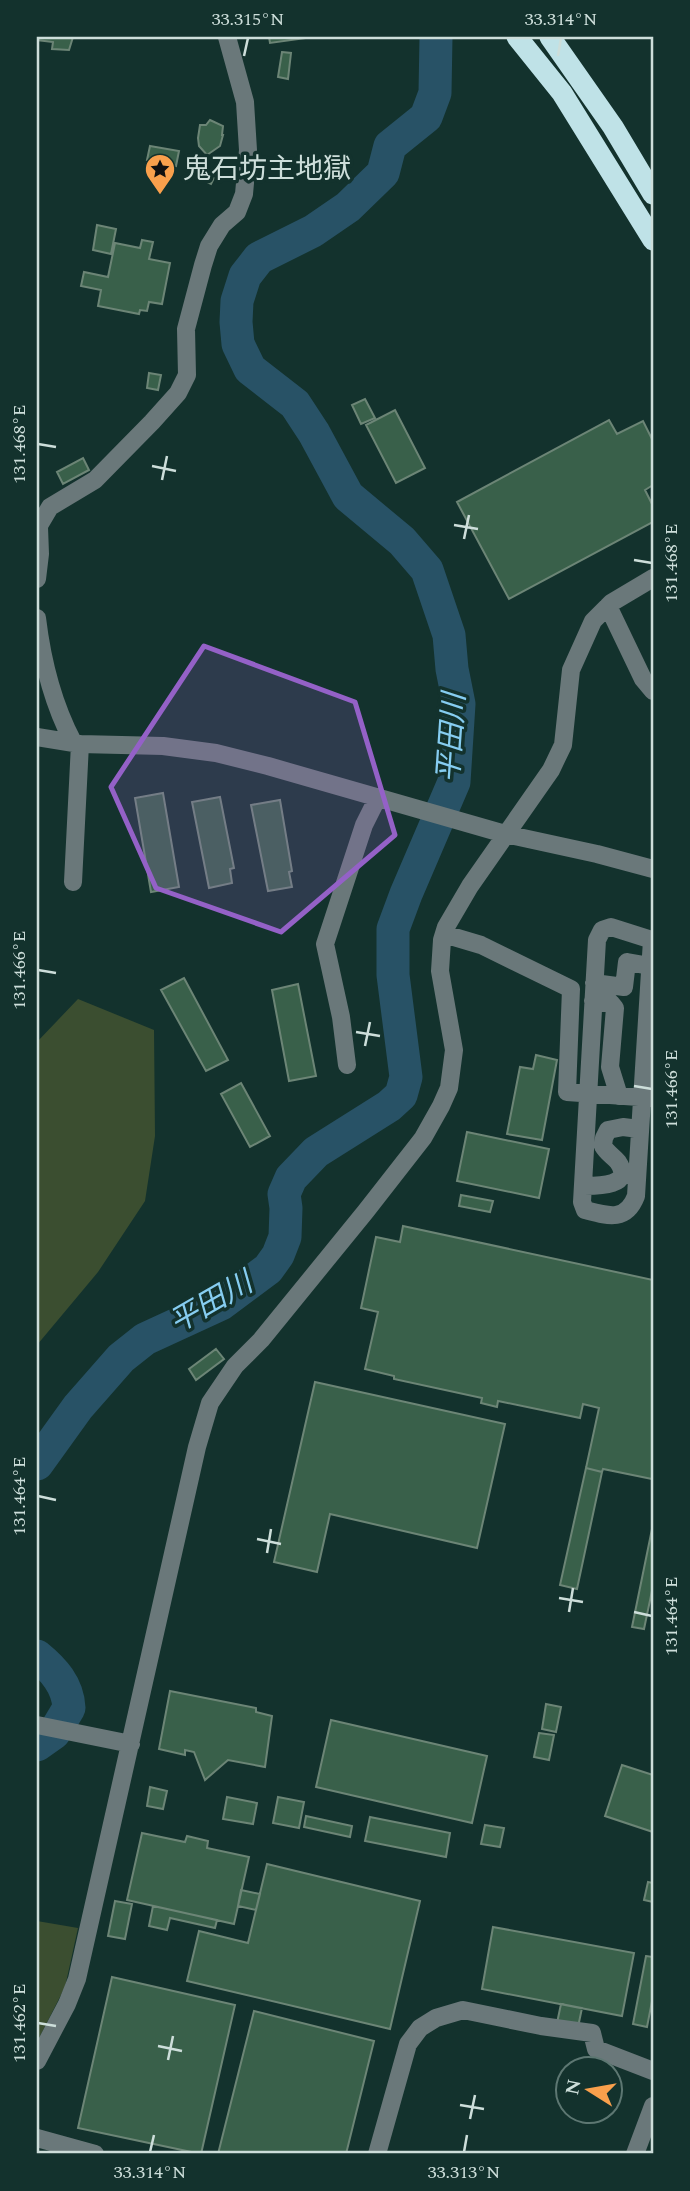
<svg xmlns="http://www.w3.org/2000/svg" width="690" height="2191" viewBox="0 0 690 2191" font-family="Spectral,'Noto Sans JP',serif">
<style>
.green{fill:#3b4e30}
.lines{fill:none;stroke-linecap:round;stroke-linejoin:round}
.river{stroke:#285266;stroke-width:33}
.building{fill:#39604a;stroke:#6c8576;stroke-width:2}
.minor{stroke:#6a787a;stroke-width:18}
.highway{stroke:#bfe2e7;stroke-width:21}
.marked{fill:#9461c7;fill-opacity:0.2;stroke:#9461c7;stroke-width:5;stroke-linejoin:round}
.ticks{fill:none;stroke:#cddeda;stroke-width:2.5}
.labels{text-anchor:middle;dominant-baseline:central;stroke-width:7;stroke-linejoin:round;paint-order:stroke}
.poi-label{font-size:28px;fill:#cddeda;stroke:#13322d;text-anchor:start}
.water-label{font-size:30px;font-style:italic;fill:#86cdf1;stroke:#13322d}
.neatline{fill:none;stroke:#cddeda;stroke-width:2.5}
.ticks-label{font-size:18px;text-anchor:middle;fill:#cddeda}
</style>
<rect width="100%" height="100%" fill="#13322d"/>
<path class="green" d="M78,999L154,1030L155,1136L145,1201L98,1272L37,1345V1042Z
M37,1921L78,1928L65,1987L37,2042Z"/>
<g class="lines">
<path class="river" d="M37,1464L78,1407L121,1358L145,1339L221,1304L268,1269L278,1255L285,1237L286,1208L284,1194L291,1178L316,1152L389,1106L401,1095L406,1077L393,975V929L406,894L454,782L459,704L452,669L449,635L427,570L402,541L348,496L314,433L295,404L250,369L238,344L236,322L237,301L245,276L259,258L313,231L348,207L383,173L390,146L426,117L435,93L436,37
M37,1656C53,1669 68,1685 69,1708L54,1733L37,1745"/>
</g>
<path class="building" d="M37,37H73L69,50L52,49L53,42L37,40Z
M269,37H313L270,43Z
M282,52L291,53L288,79L278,77Z
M210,120L223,126L222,135H223L220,146L207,155L199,146L198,138L200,125H206Z
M150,146L179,151L176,166L147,160Z
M206,169L216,174L211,184L201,179Z
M97,225L116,229L111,254L93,250Z
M142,240L153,242L149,259L170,263L162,304L149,302L147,311L140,310L139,314L98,306L101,290L81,286L84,272L108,277L115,243L140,248Z
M149,373L161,375L158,390L147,388Z
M365,399L375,418L361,424L352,405Z
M395,410L425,468L396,483L366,425Z
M609,420L617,434L643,421L653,441V485L645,490L653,506V522L509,599L457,502Z
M83,458L89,470L63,484L57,472Z
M163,793L179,887L151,892L135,798Z
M220,797L234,868L230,869L232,883L209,888L192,802Z
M280,800L292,871L289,872L292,887L268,891L251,805Z
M184,978L228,1060L206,1071L161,990Z
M298,984L316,1076L289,1081L272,990Z
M536,1055L557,1060L542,1140L507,1134L520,1067L533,1069Z
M241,1083L270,1136L250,1147L221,1094Z
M467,1132L549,1149L539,1198L457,1181Z
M461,1195L493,1201L490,1212L459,1206Z
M403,1226L653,1280L652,1479L603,1469L602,1472L586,1468L599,1408L583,1404L580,1418L498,1401L497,1407L481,1403L482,1398L394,1379V1376L365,1369L378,1312L361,1308L376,1237L400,1242Z
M216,1349L224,1359L196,1380L189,1369Z
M315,1382L505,1424L477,1548L330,1514L317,1572L274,1562Z
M586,1468L602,1472L577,1589L560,1585Z
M652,1529L653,1586L644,1629L632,1627Z
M170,1691L256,1708V1712L272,1716L265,1767L228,1760L205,1780L194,1752L185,1750V1755L159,1749Z
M546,1704L561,1707L556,1732L542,1729Z
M331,1720L487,1756L472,1823L316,1787Z
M539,1733L554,1735L549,1760L534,1757Z
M622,1765L653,1775V1832L605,1816Z
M150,1787L167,1791L163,1809L147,1806Z
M227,1797L257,1803L253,1824L223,1819Z
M278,1797L304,1802L299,1828L273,1823Z
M306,1816L352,1826L350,1837L304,1827Z
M370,1817L450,1833L446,1857L365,1841Z
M485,1825L504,1828L500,1847L481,1844Z
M142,1833L185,1842L187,1836L208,1841L207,1848L249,1857L234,1924L127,1900Z
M267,1864L420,1901L390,2029L187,1981L199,1931L248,1943Z
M648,1882L653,1883V1902L644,1900Z
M241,1890L260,1894L256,1910L238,1906Z
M115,1901L132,1904L125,1939L108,1936Z
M153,1906L217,1920L215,1928L170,1918L167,1930L149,1926Z
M493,1927L634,1953L622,2016L482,1989Z
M646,1956L653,1957V1996L647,2027L633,2024Z
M112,1977L235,2005L201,2154L78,2128Z
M561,2004L582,2008L578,2027L557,2023Z
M254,2011L374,2041L346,2154H218Z"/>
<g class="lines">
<path class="minor" d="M37,529L50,507L95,480L152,422L178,393L187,375L186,329L203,265L209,246L222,225L237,212L244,194L248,150L245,102L227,37
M37,579L40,554L39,527
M608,606L643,679L653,691
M37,618C42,660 53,704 73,742
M37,737L80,744L163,746L216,753L268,766L505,834L597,854L653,869
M73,882L80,744
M444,934L481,945L571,989L567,1092L653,1098
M652,940L636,1196C626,1222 608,1216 585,1210L582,1202L597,940L602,930L611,927L652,940L653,941
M594,983L624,987L627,962L650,966
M593,1001L611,1003L615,1008L610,1067L619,1096
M347,1065L341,1017L325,944L364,825L378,797
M583,1186C595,1186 635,1187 618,1162C613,1156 607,1153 603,1146L604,1138L608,1130L623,1127L639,1129
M37,1725L131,1744
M37,2061L67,2004L77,1979L197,1447L210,1403L235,1366L261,1340L366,1211L423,1138L441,1106L449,1088L454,1050L440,971L442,940L446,927L470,886L551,770L563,745L571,670L593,621L611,603L653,578
M37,2138L95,2154
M377,2154L408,2044L420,2028L436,2018L463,2010L541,2026L592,2033L596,2049L653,2071
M635,2154L653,2106"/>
<path class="highway" d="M517,37L562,93L653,240
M550,37L613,127L653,194"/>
</g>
<path class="marked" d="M204,646L355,702L395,835L281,932L156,888L111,787Z"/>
<path class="ticks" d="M244,56L248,38M558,56L561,38M38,444L56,447M152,466L176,471M162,480L167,456M454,525L478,529M464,539L469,515M634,560L652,563M38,970L56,973M356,1032L380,1036M365,1046L370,1022M634,1086L652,1089M38,1496L56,1500M257,1539L281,1544M267,1553L271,1529M559,1598L583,1602M569,1612L573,1588M634,1612L652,1616M38,2023L56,2026M158,2046L182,2051M168,2060L173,2036M460,2105L484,2109M470,2119L475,2095M150,2152L154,2135M464,2152L467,2135"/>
<defs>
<g id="sight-pin" transform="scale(1.575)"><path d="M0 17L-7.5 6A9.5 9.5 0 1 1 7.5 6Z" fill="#f9a04c" stroke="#13322d"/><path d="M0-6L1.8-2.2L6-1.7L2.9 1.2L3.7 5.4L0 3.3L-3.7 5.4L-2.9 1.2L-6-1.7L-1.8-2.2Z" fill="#111"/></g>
</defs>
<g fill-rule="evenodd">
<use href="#sight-pin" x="160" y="169"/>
</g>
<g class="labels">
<g class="poi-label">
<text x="183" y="169">鬼石坊主地獄</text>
</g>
<g class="water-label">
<text transform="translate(452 738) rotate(-86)">平田川</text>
<text transform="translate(211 1303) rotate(-30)">平田川</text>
</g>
</g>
<rect width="690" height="2191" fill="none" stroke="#13322d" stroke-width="77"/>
<g transform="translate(589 2090) rotate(281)"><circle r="33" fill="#13322d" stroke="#5d7772" stroke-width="2"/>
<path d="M0-5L12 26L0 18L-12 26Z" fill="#f9a04c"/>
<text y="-10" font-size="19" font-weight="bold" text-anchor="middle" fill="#cddeda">N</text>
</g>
<rect x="38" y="38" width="614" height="2114" class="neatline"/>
<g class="ticks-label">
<text x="248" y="25">33.315°N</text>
<text x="561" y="25">33.314°N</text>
<text transform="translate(19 444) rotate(-90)" y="6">131.468°E</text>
<text transform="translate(671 563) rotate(-90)" y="6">131.468°E</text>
<text transform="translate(19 970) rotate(-90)" y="6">131.466°E</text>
<text transform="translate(671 1089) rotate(-90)" y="6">131.466°E</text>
<text transform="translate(19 1496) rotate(-90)" y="6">131.464°E</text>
<text transform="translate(671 1616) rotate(-90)" y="6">131.464°E</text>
<text transform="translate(19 2023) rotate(-90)" y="6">131.462°E</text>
<text x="150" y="2178">33.314°N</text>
<text x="464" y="2178">33.313°N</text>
</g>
</svg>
